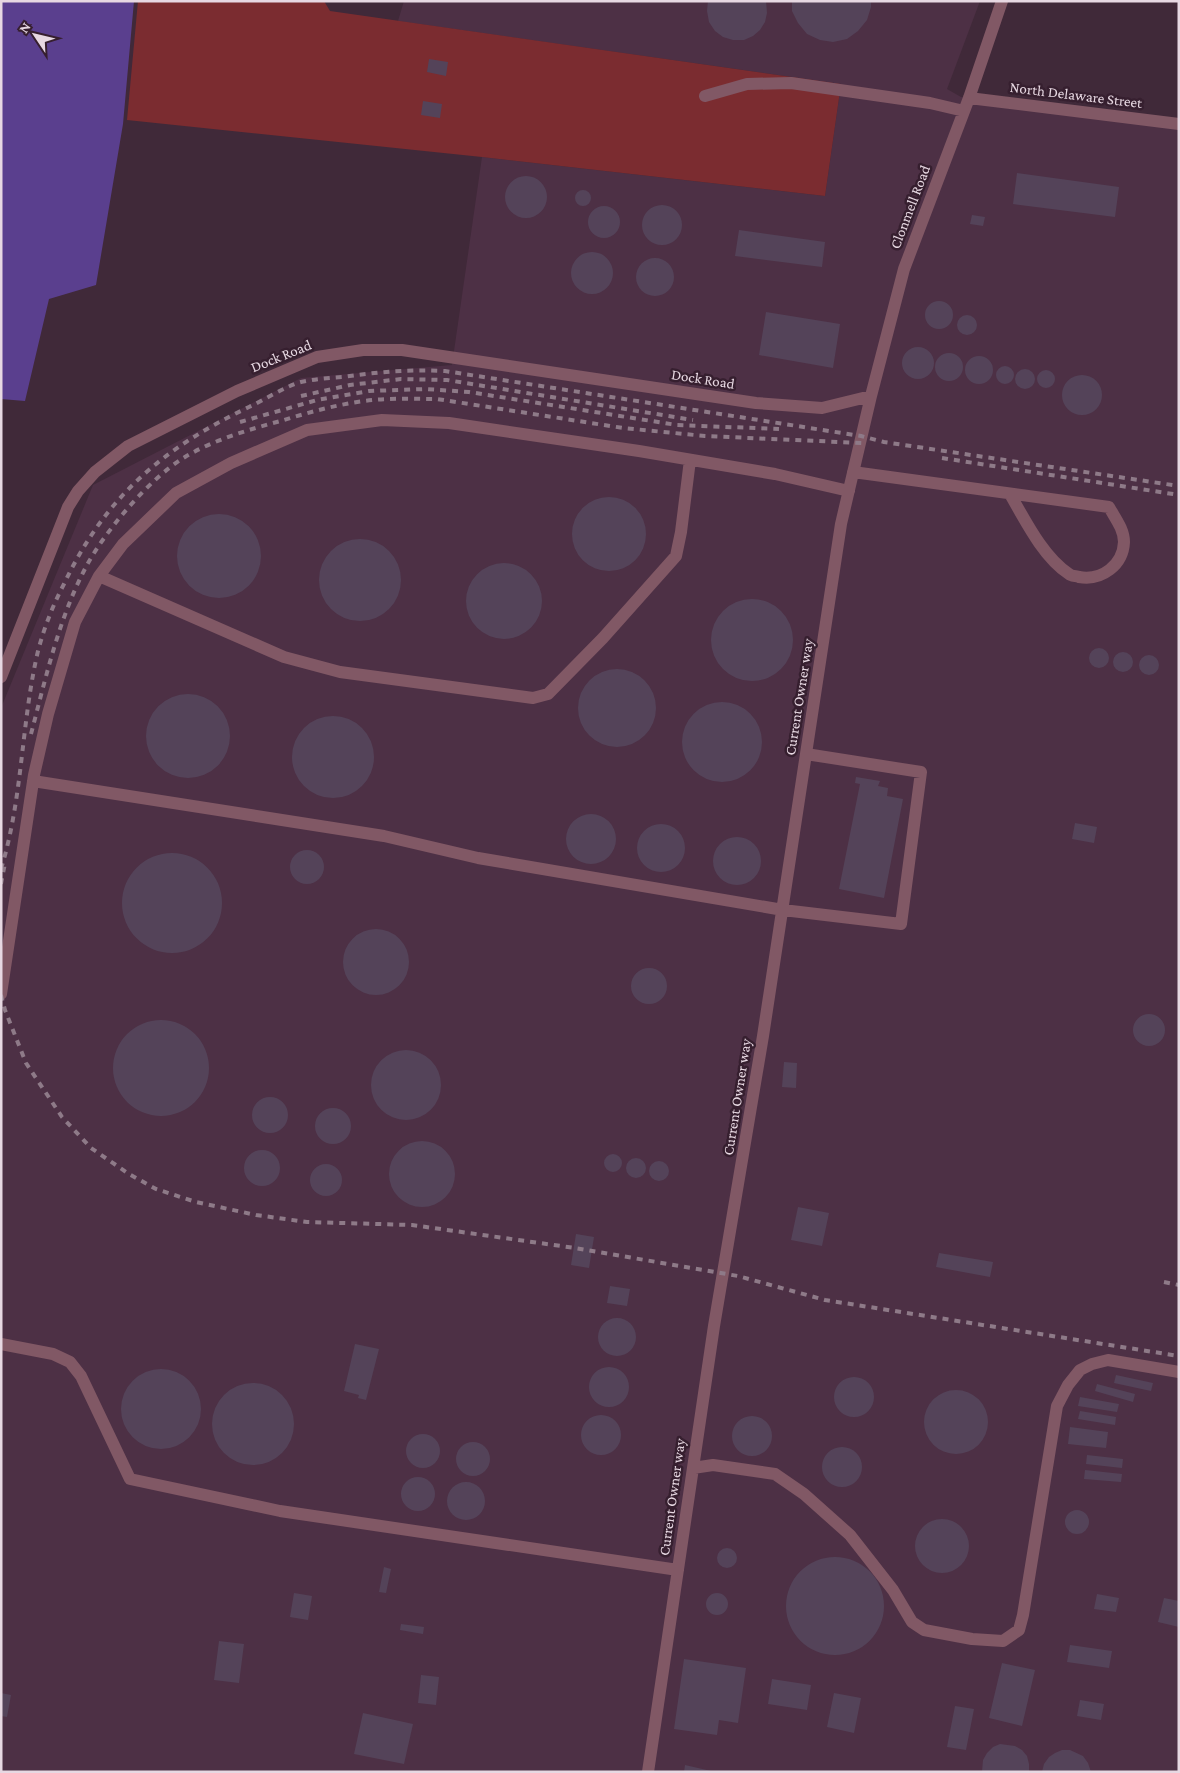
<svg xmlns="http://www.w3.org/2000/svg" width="1180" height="1773" viewBox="0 0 1180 1773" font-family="'Crimson Pro',serif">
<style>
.built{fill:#4d3045}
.green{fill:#7b2c30}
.water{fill:#5a3f8e}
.building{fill:#544359}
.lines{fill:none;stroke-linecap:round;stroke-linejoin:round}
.minor{stroke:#815865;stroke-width:12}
.rail{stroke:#8e7a88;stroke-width:4;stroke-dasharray:6 6;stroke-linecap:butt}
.labels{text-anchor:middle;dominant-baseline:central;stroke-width:5;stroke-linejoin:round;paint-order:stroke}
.street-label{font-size:15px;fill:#e7d8e2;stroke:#361f2f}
</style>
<rect width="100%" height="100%" fill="#402939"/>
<path class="built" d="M404,1H980L947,89L961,97L1179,121V1772H1V708L93,485L301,378L452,365L482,157L825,196L841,84L398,21Z"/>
<path class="green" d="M138,1H324L330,11L841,84L825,196L482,157L127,120Z"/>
<path class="water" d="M1,1H134L123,124L96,285L49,299L25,401L1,399Z"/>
<path class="building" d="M708,1H766L767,13L765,22L760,30L753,36L744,40H733L723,37L715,31L709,22L707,11Z
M792,1H871V7L867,20L858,31L847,39L833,42L820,40L807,34L798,23L792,11Z
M429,59L448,62L446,76L427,72Z
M423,101L442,104L440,118L421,115Z
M1017,173L1119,187L1115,217L1013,204Z
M505 197a21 21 0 1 1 42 0a21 21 0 1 1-42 0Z
M575 198a8 8 0 1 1 16 0a8 8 0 1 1-16 0Z
M642 225a20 20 0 1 1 40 0a20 20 0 1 1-40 0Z
M588 222a16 16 0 1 1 32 0a16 16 0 1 1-32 0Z
M972,215L985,217L983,226L970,224Z
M739,230L825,242L822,267L735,256Z
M571 273a21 21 0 1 1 42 0a21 21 0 1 1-42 0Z
M636 277a19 19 0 1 1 38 0a19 19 0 1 1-38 0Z
M925 315a14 14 0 1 1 28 0a14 14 0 1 1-28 0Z
M766,312L840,324L833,368L759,355Z
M957 325a10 10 0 1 1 20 0a10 10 0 1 1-20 0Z
M902 363a16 16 0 1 1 32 0a16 16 0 1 1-32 0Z
M935 367a14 14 0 1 1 28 0a14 14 0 1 1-28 0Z
M965 370a14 14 0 1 1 28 0a14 14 0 1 1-28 0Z
M996 375a9 9 0 1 1 18 0a9 9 0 1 1-18 0Z
M1015 379a10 10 0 1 1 20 0a10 10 0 1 1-20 0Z
M1037 379a9 9 0 1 1 18 0a9 9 0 1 1-18 0Z
M1062 395a20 20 0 1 1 40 0a20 20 0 1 1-40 0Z
M572 534a37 37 0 1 1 74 0a37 37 0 1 1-74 0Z
M177 556a42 42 0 1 1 84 0a42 42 0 1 1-84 0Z
M319 580a41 41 0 1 1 82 0a41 41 0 1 1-82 0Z
M466 601a38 38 0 1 1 76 0a38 38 0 1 1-76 0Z
M711 640a41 41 0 1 1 82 0a41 41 0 1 1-82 0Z
M1089 658a10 10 0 1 1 20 0a10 10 0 1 1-20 0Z
M1113 662a10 10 0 1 1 20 0a10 10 0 1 1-20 0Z
M1139 665a10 10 0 1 1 20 0a10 10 0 1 1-20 0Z
M578 708a39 39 0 1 1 78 0a39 39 0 1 1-78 0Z
M146 736a42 42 0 1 1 84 0a42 42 0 1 1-84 0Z
M682 742a40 40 0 1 1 80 0a40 40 0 1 1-80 0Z
M292 757a41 41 0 1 1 82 0a41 41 0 1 1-82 0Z
M856,777L880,781L878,786L888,788L887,796L903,799L884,898L839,889L860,784L855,783Z
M566 839a25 25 0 1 1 50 0a25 25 0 1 1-50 0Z
M1075,823L1097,827L1094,843L1072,839Z
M637 848a24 24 0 1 1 48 0a24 24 0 1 1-48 0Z
M713 861a24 24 0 1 1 48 0a24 24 0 1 1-48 0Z
M290 867a17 17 0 1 1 34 0a17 17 0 1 1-34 0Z
M122 903a50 50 0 1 1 100 0a50 50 0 1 1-100 0Z
M343 962a33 33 0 1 1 66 0a33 33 0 1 1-66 0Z
M631 986a18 18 0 1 1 36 0a18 18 0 1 1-36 0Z
M1133 1030a16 16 0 1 1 32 0a16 16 0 1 1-32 0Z
M113 1068a48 48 0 1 1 96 0a48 48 0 1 1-96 0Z
M371 1085a35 35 0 1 1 70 0a35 35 0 1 1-70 0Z
M784,1062L797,1063L796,1088L782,1087Z
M252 1115a18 18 0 1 1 36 0a18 18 0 1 1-36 0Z
M315 1126a18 18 0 1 1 36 0a18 18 0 1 1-36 0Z
M389 1174a33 33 0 1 1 66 0a33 33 0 1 1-66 0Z
M244 1168a18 18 0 1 1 36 0a18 18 0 1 1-36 0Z
M604 1163a9 9 0 1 1 18 0a9 9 0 1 1-18 0Z
M626 1168a10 10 0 1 1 20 0a10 10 0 1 1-20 0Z
M649 1171a10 10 0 1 1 20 0a10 10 0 1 1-20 0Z
M310 1180a16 16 0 1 1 32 0a16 16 0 1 1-32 0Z
M798,1207L829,1213L822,1246L791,1240Z
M576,1234L594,1237L589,1268L571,1265Z
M939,1253L993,1262L990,1277L936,1267Z
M610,1286L630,1289L627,1306L607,1303Z
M598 1337a19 19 0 1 1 38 0a19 19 0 1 1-38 0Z
M355,1344L379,1349L366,1400L358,1398L359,1395L344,1391Z
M589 1387a20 20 0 1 1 40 0a20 20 0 1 1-40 0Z
M121 1409a40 40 0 1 1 80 0a40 40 0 1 1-80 0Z
M1116,1375L1153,1383L1151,1391L1114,1383Z
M834 1397a20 20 0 1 1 40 0a20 20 0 1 1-40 0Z
M212 1424a41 41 0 1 1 82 0a41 41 0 1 1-82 0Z
M1097,1384L1135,1394L1133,1402L1095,1391Z
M924 1422a32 32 0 1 1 64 0a32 32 0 1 1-64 0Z
M1080,1397L1119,1404L1117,1412L1078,1406Z
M1080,1411L1116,1417L1115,1425L1078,1419Z
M581 1435a20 20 0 1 1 40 0a20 20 0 1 1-40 0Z
M732 1436a20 20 0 1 1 40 0a20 20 0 1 1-40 0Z
M1070,1427L1108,1432L1106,1448L1068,1444Z
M406 1451a17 17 0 1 1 34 0a17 17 0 1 1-34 0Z
M456 1459a17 17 0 1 1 34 0a17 17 0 1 1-34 0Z
M822 1467a20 20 0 1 1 40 0a20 20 0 1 1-40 0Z
M1087,1455L1123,1459L1122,1468L1086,1464Z
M1085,1470L1122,1474L1121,1482L1084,1479Z
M401 1494a17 17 0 1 1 34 0a17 17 0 1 1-34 0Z
M447 1501a19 19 0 1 1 38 0a19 19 0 1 1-38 0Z
M1065 1522a12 12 0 1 1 24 0a12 12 0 1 1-24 0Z
M915 1546a27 27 0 1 1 54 0a27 27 0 1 1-54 0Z
M717 1558a10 10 0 1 1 20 0a10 10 0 1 1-20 0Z
M786 1606a49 49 0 1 1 98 0a49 49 0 1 1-98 0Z
M384,1567L391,1569L386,1593L379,1592Z
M706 1604a11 11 0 1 1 22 0a11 11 0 1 1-22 0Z
M294,1593L312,1596L308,1620L290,1617Z
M1097,1594L1119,1598L1116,1612L1094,1609Z
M1164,1598L1179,1601V1627L1158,1622Z
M401,1624L424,1627L423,1634L400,1630Z
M219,1641L244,1644L239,1683L214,1680Z
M1070,1645L1112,1651L1109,1668L1067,1662Z
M684,1659L746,1668L738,1723L719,1720L717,1735L674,1729Z
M1002,1663L1035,1670L1022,1726L989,1718Z
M421,1675L439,1677L436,1705L418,1703Z
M772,1679L811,1685L807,1710L768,1704Z
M1,1693L11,1695L7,1717L1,1716Z
M834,1693L861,1698L854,1733L827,1727Z
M1080,1700L1104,1704L1101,1720L1077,1716Z
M955,1706L974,1709L966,1750L947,1747Z
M363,1713L413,1724L404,1764L354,1754Z
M1000,1744L1015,1746L1022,1750L1027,1756L1029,1764V1772H982L983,1760L987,1753L993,1747Z
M1062,1750H1070L1083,1756L1088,1763L1091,1772H1042L1044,1764L1049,1757L1055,1753Z
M685,1765L711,1771V1772H684Z"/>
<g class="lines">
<path class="minor" d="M705,96L747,84L791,83L930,103L964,111
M969,98L1179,124
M853,472L1109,507C1115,518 1124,529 1124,542C1123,565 1102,581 1079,577C1076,576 1071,576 1069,574C1043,557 1025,520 1010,494
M99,576L284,657L340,672L533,698L548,694L603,638L676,556L681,532L690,460
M1,677L68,507L78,491L95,472L128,446L237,391L317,357L363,350H402L756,403L822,408L871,396
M33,781L384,836L478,858L783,910L901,924L921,772L806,754
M1,994L34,775L48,714L75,622L99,576L123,544L176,493L231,463L307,430L382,420L449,423L639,451L775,474L849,491
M1,1344L53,1354L70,1362L81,1376L130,1479L280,1511L678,1570
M693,1468L713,1465L775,1474L804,1494L850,1535L893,1590L912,1622L924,1630L972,1639L1003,1641L1019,1630L1023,1615L1057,1406L1068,1385L1080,1370L1092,1364L1108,1360L1179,1372
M648,1772L714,1326L763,1036L841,524L871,396L904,269L969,98L1002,1"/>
<path class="rail" d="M301,396L350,385L401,379L447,380L693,420
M240,422L317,400L369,391L426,389L469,392L677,425L779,429
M942,458L1179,495
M31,734C46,677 59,617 87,565C106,530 150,478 185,457C215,439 251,429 284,420C313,411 343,403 373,400C394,398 416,399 437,399L623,428L705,436L862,443
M1,869C23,798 21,723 38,651C44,628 53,605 64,584C105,497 163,448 249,407C264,400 286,386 301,382C315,379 329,378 343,377C378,372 409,369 445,371L861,436L884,442L1179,486
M1,884L5,863
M1,995L5,1010L26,1063L62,1117L91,1148L129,1174L156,1189L196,1202L256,1215L307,1222L412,1225L575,1248L738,1276L825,1300L1179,1356
M1164,1282L1179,1285"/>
</g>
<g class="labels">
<g class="street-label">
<text transform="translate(1076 95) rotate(7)">North Delaware Street</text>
<text transform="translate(910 207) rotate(-69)">Clonmell Road</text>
<text transform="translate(281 356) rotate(-22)">Dock Road</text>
<text transform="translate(703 379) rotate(9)">Dock Road</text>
<text transform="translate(799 697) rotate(-81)">Current Owner way</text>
<text transform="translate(737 1097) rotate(-81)">Current Owner way</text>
<text transform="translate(672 1497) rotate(-82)">Current Owner way</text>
</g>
</g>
<rect width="1180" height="1773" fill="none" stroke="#e7d8e2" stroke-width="5"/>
<g transform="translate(35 35) rotate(305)" stroke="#361f2f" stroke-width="4" paint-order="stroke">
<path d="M0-4L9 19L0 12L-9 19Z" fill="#e7d8e2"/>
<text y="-8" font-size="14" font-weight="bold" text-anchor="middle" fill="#e7d8e2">N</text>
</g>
</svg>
